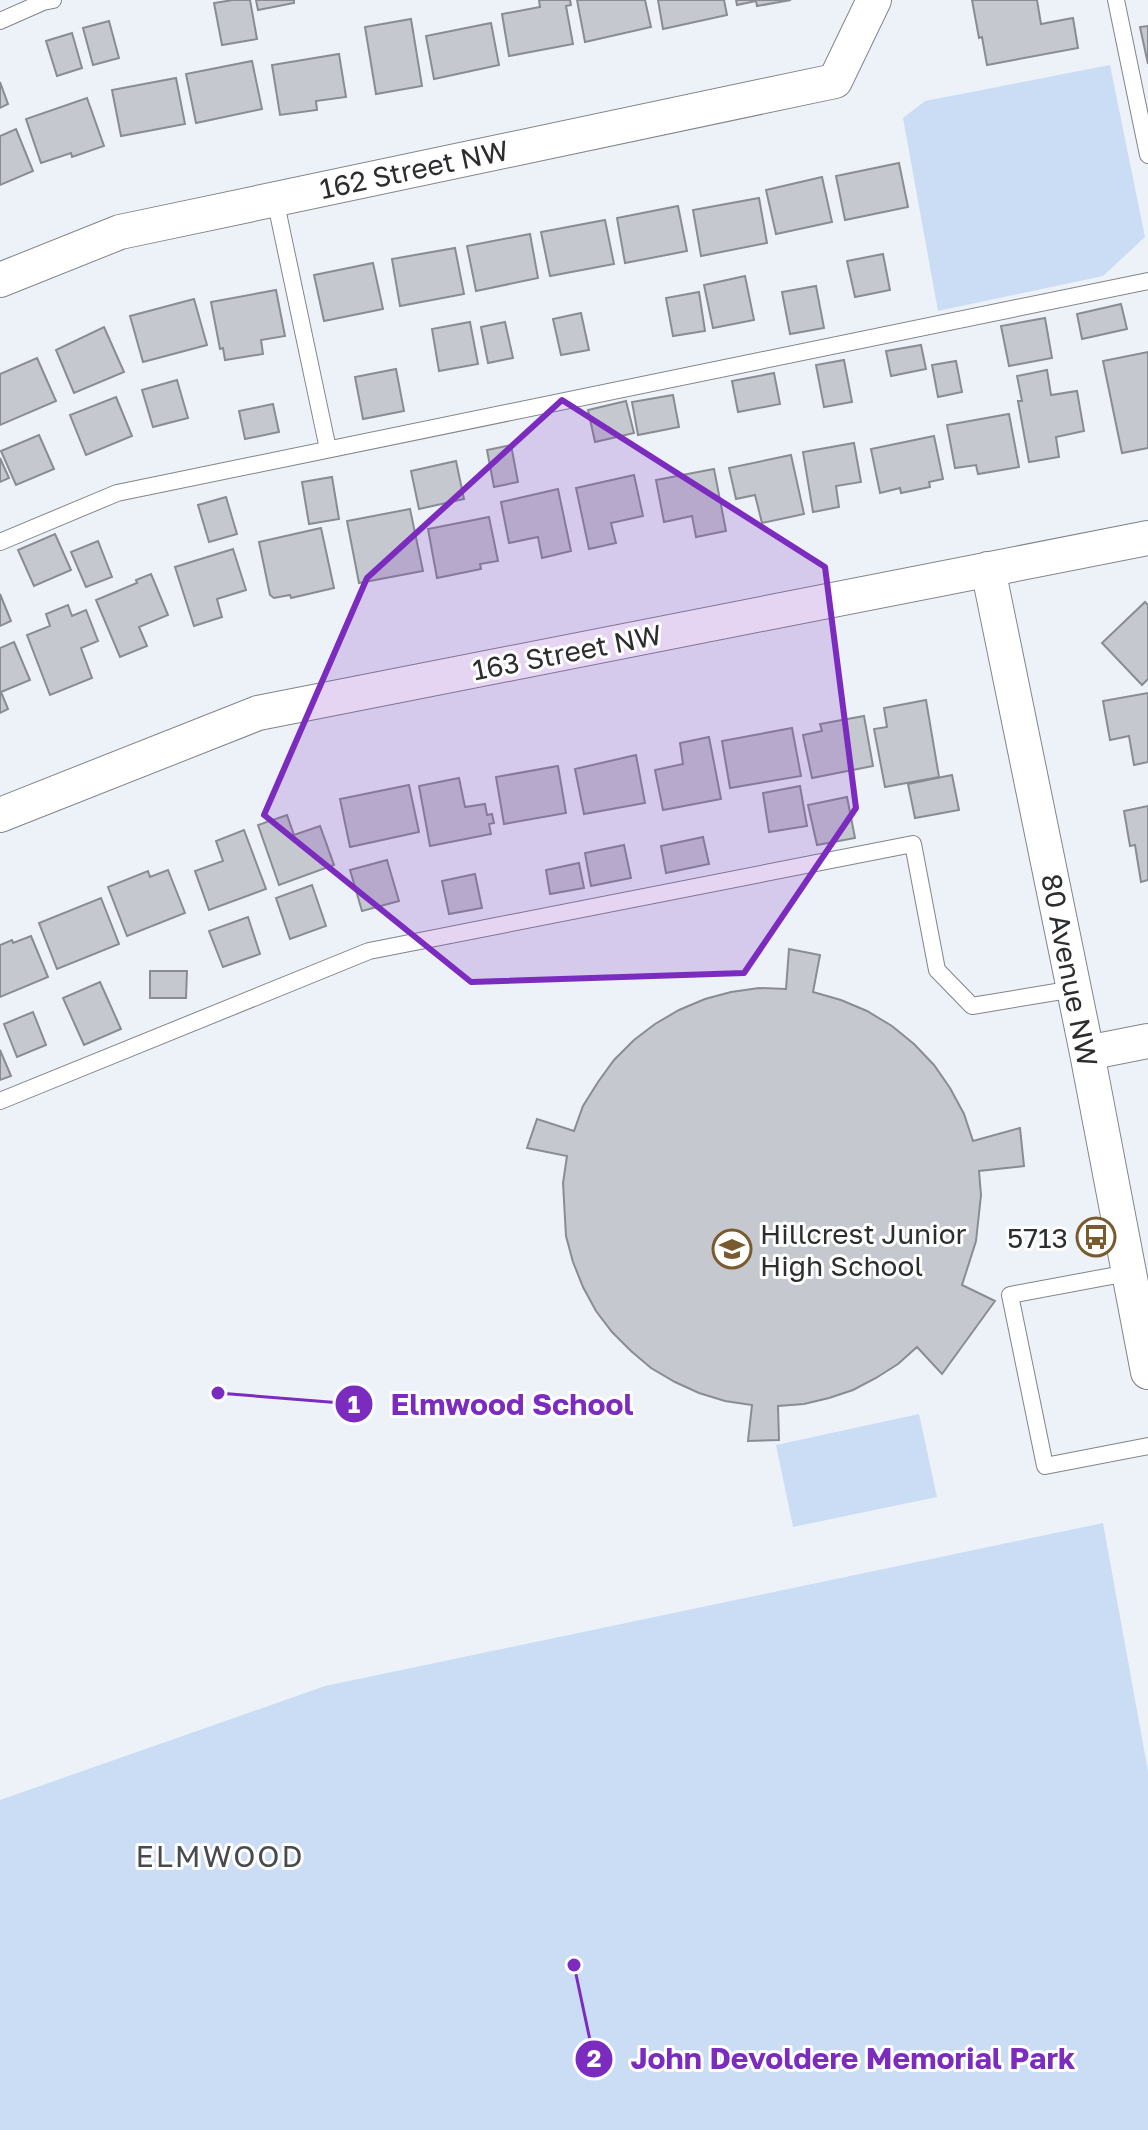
<svg xmlns="http://www.w3.org/2000/svg" width="1148" height="2130" viewBox="0 0 1148 2130" font-family="'Golos Text',sans-serif">
<style>
.green{fill:#caddf5}
.building{fill:#c5c9cf;stroke:#898d93;stroke-width:2}
.lines{fill:none;stroke-linecap:round;stroke-linejoin:round}
.lane-casing{stroke:#81858a;stroke-width:18}
.street-casing{stroke:#81858a;stroke-width:36}
.lane{stroke:#fff;stroke-width:16}
.street{stroke:#fff;stroke-width:34}
.marked{fill:#7b2cbf;fill-opacity:0.2;stroke:#7b2cbf;stroke-width:6;stroke-linejoin:round}
.labels{text-anchor:middle;dominant-baseline:central;stroke-width:6;stroke-linejoin:round;paint-order:stroke}
.street-label{font-size:28px;fill:#2c2d2f;stroke:#fff}
.poi-label{font-size:28px;fill:#2c2d2f;stroke:#fff;text-anchor:start}
.neighbourhood-label{font-size:30px;letter-spacing:2px;fill:#474a4f;stroke:#fff}
.leader{fill:none;stroke:#7b2cbf;stroke-width:3}
.callout-dot{fill:#7b2cbf;stroke:#fff;stroke-width:3}
.mark-label{font-size:24px;text-anchor:middle;font-weight:bold;fill:#fff}
.callout-label{font-size:30px;text-anchor:middle;font-weight:bold;fill:#7b2cbf;stroke:#fff;stroke-width:6;stroke-linejoin:round;paint-order:stroke}
</style>
<rect width="100%" height="100%" fill="#edf2f8"/>
<path class="green" d="M1110,65L1145,237L1103,276L938,311L903,118L925,101Z
M919,1414L937,1497L793,1527L776,1445Z
M1103,1523L1148,1771V2130H0V1800L325,1686Z"/>
<path class="building" d="M233,0H250L257,39L222,45L214,3Z
M256,0H294V3L258,10Z
M539,0H570L571,5L566,6L573,44L509,56L502,14L540,7Z
M577,0H645L651,27L585,42Z
M658,0H724L727,15L663,29Z
M736,0H791L757,6L756,1L737,5Z
M972,0H1037L1041,24L1073,18L1078,48L987,65L982,37L979,38Z
M411,19L422,86L376,94L365,27Z
M109,21L119,58L93,65L83,28Z
M491,23L499,65L434,79L426,36Z
M1148,26V64L1140,27Z
M72,33L82,68L57,76L46,41Z
M339,54L346,97L316,101L317,110L280,115L272,65Z
M252,61L262,109L196,123L186,74Z
M176,78L185,124L121,136L112,90Z
M0,82L8,104L0,108Z
M87,98L104,146L72,157L71,153L41,163L26,119Z
M16,129L33,171L0,185V136Z
M899,163L908,207L845,220L836,176Z
M822,177L832,222L776,234L766,190Z
M759,198L767,243L701,256L693,210Z
M678,206L687,251L625,263L617,218Z
M605,220L614,264L550,276L541,232Z
M530,234L538,278L476,291L467,246Z
M455,248L464,294L400,306L392,259Z
M883,254L890,290L855,297L847,261Z
M373,263L383,309L324,321L314,275Z
M745,276L754,320L713,328L704,285Z
M816,286L824,328L790,334L782,292Z
M276,290L285,336L261,340L263,354L225,360L223,348L220,349L211,302Z
M699,292L705,331L673,336L666,298Z
M194,299L207,345L143,362L130,316Z
M1121,304L1127,329L1082,339L1077,314Z
M581,313L589,350L561,355L553,319Z
M1045,318L1052,358L1009,366L1001,326Z
M470,322L478,364L439,371L432,329Z
M505,322L513,358L488,363L481,327Z
M104,327L124,372L74,393L56,350Z
M921,345L926,369L891,376L886,351Z
M1148,352V448L1122,453L1103,361Z
M37,358L56,401L0,425V374Z
M844,360L852,402L824,407L816,365Z
M956,361L962,392L938,397L932,365Z
M396,369L404,411L363,419L355,377Z
M1047,370L1051,395L1077,391L1084,431L1056,437L1059,457L1029,462L1018,401H1022L1017,376Z
M774,373L780,404L738,412L732,381Z
M177,380L188,418L153,427L142,390Z
M673,395L679,427L638,435L632,402Z
M116,397L132,436L86,455L70,415Z
M626,401L634,433L595,442L588,410Z
M273,404L279,432L245,439L239,411Z
M1009,414L1019,467L978,474L976,465L955,468L947,425Z
M39,435L54,469L16,485L1,451Z
M934,436L943,479L929,482L930,487L901,493L900,488L880,493L871,449Z
M854,443L861,482L836,486L839,507L813,512L803,452Z
M511,445L518,482L494,487L487,450Z
M791,455L804,514L762,523L755,495L736,499L729,468Z
M0,458L9,478L0,482Z
M456,461L464,499L419,509L411,471Z
M714,469L726,531L696,537L692,516L664,522L656,480Z
M634,475L643,516L611,523L616,543L589,549L576,488Z
M332,477L339,519L309,524L302,482Z
M558,489L571,551L542,558L538,537L509,543L501,502Z
M226,497L237,534L209,542L198,505Z
M410,509L423,571L359,583L347,521Z
M489,517L498,561L480,564L481,569L437,578L428,529Z
M321,528L334,588L291,598L290,595L274,598L270,595L259,542Z
M55,534L71,570L34,586L18,550Z
M98,541L112,577L86,587L71,552Z
M233,549L246,590L217,599L222,617L194,626L175,567Z
M151,574L168,615L139,627L147,646L120,657L96,600L137,583L136,580Z
M0,594L11,621L0,626Z
M1145,602L1148,605V679L1142,685L1102,643Z
M68,605L72,616L86,610L98,641L81,648L92,678L50,695L27,635L50,626L46,614Z
M14,642L30,680L1,692L8,709L0,713V648Z
M1148,693V762L1134,765L1129,736L1110,740L1103,701Z
M926,700L939,777L885,787L874,729L887,727L884,708Z
M864,716L873,766L812,778L803,735L822,731L820,724Z
M792,728L801,776L730,788L722,741Z
M709,737L721,799L663,810L655,770L683,764L680,743Z
M636,755L645,803L584,814L575,769Z
M558,766L566,813L504,824L496,777Z
M952,775L959,810L915,818L908,784Z
M459,778L465,807L485,804L487,815L492,814L494,823L489,824L491,834L430,846L419,786Z
M409,785L419,832L350,847L340,799Z
M800,786L807,826L769,832L763,793Z
M847,797L855,838L817,845L808,805Z
M1148,806V880L1141,882L1135,845L1130,846L1124,811Z
M287,815L294,835L320,826L334,865L279,885L258,825Z
M244,830L266,889L209,910L195,871L223,861L216,841Z
M703,837L709,864L666,873L661,846Z
M624,845L631,878L591,886L585,853Z
M387,860L399,901L362,911L350,870Z
M579,863L584,888L550,894L546,870Z
M168,870L185,913L127,936L108,887L148,871L150,877Z
M475,874L482,908L449,914L442,881Z
M312,885L326,926L290,939L276,898Z
M101,898L119,944L57,969L39,923Z
M248,917L260,954L223,967L209,931Z
M31,936L48,977L0,997V945L12,940L13,943Z
M789,949L820,955L813,992L841,1000L867,1011L892,1026L914,1044L934,1065L950,1088L964,1114L973,1141L1020,1128L1024,1166L979,1171L981,1195L976,1241L962,1285L995,1301L942,1374L917,1347L898,1364L876,1378L853,1390L829,1398L804,1404L778,1406L779,1440L748,1441L752,1405L725,1401L699,1393L675,1382L651,1368L631,1351L612,1332L596,1311L583,1287L573,1262L566,1236L563,1183L567,1156L527,1148L537,1119L574,1131L583,1106L598,1082L614,1060L634,1040L655,1024L679,1010L705,999L731,992L759,988L786,989Z
M150,971H187L186,998H150Z
M100,982L121,1029L84,1045L63,998Z
M33,1012L46,1045L17,1057L4,1024Z
M0,1050L11,1076L0,1080Z"/>
<g class="lines">
<g class="lane-casing">
<path id="lane" d="M1116,0L1148,155
M0,21L43,2L53,0
M275,199L328,449
M0,542L117,493L1148,281
M0,1101L369,951L913,844L937,970L972,1006L1074,989
M1128,1273L1010,1295L1045,1466L1148,1446"/>
</g>
<g class="street-casing">
<path id="street" d="M0,280L120,232L835,81L874,0
M988,569L1087,1053L1148,1372
M0,815L258,713L1148,538
M1087,1053L1148,1041"/>
</g>
<use href="#lane" class="lane"/>
<use href="#street" class="street"/>
</g>
<path class="marked" d="M562,400L825,567L856,808L744,973L471,982L264,815L367,578Z"/>
<defs>
<g id="bus-ring" transform="scale(2)"><circle r="9.5" fill="#fff" stroke="#795b2f" stroke-width="1.5"/><path d="M-5-6H5V4H4V6H2V4H-2V6H-4V4H-5ZM-3.5-4V0h7V-4ZM-3.5 1.2v1.5H-2V1.2ZM2 1.2v1.5H3.5V1.2Z" fill="#795b2f"/></g>
<g id="school-ring" transform="scale(2)"><circle r="9.5" fill="#fff" stroke="#795b2f" stroke-width="1.5"/><path d="M0-5L7-2L0 1L-7-2ZM-4 1L0 2.5L4 1V4Q0 6-4 4Z" fill="#795b2f"/></g>
</defs>
<g fill-rule="evenodd">
<use href="#bus-ring" x="1096" y="1237"/>
<use href="#school-ring" x="732" y="1249"/>
</g>
<g class="labels">
<g class="street-label">
<text transform="translate(414 169) rotate(-12)">162 Street NW</text>
<text transform="translate(567 652) rotate(-11)">163 Street NW</text>
<text transform="translate(1070 970) rotate(79)">80 Avenue NW</text>
</g>
<g class="poi-label">
<text x="760" y="1233">Hillcrest Junior<tspan x="760" dy="32">High School</tspan></text>
<text x="1068" y="1237" text-anchor="end">5713</text>
</g>
<g class="neighbourhood-label">
<text x="220" y="1856">ELMWOOD</text>
</g>
</g>
<path class="leader" d="M218 1393L354 1404M574 1965L594 2059"/>
<g class="callout-dot">
<circle cx="218" cy="1393" r="8"/>
<circle cx="574" cy="1965" r="8"/>
<circle cx="354" cy="1404" r="20"/>
<circle cx="594" cy="2059" r="20"/>
</g>
<g class="mark-label">
<text x="354" y="1413">1</text>
<text x="594" y="2067">2</text>
</g>
<g class="callout-label">
<text x="512" y="1415">Elmwood School</text>
<text x="853" y="2069">John Devoldere Memorial Park</text>
</g>
</svg>
